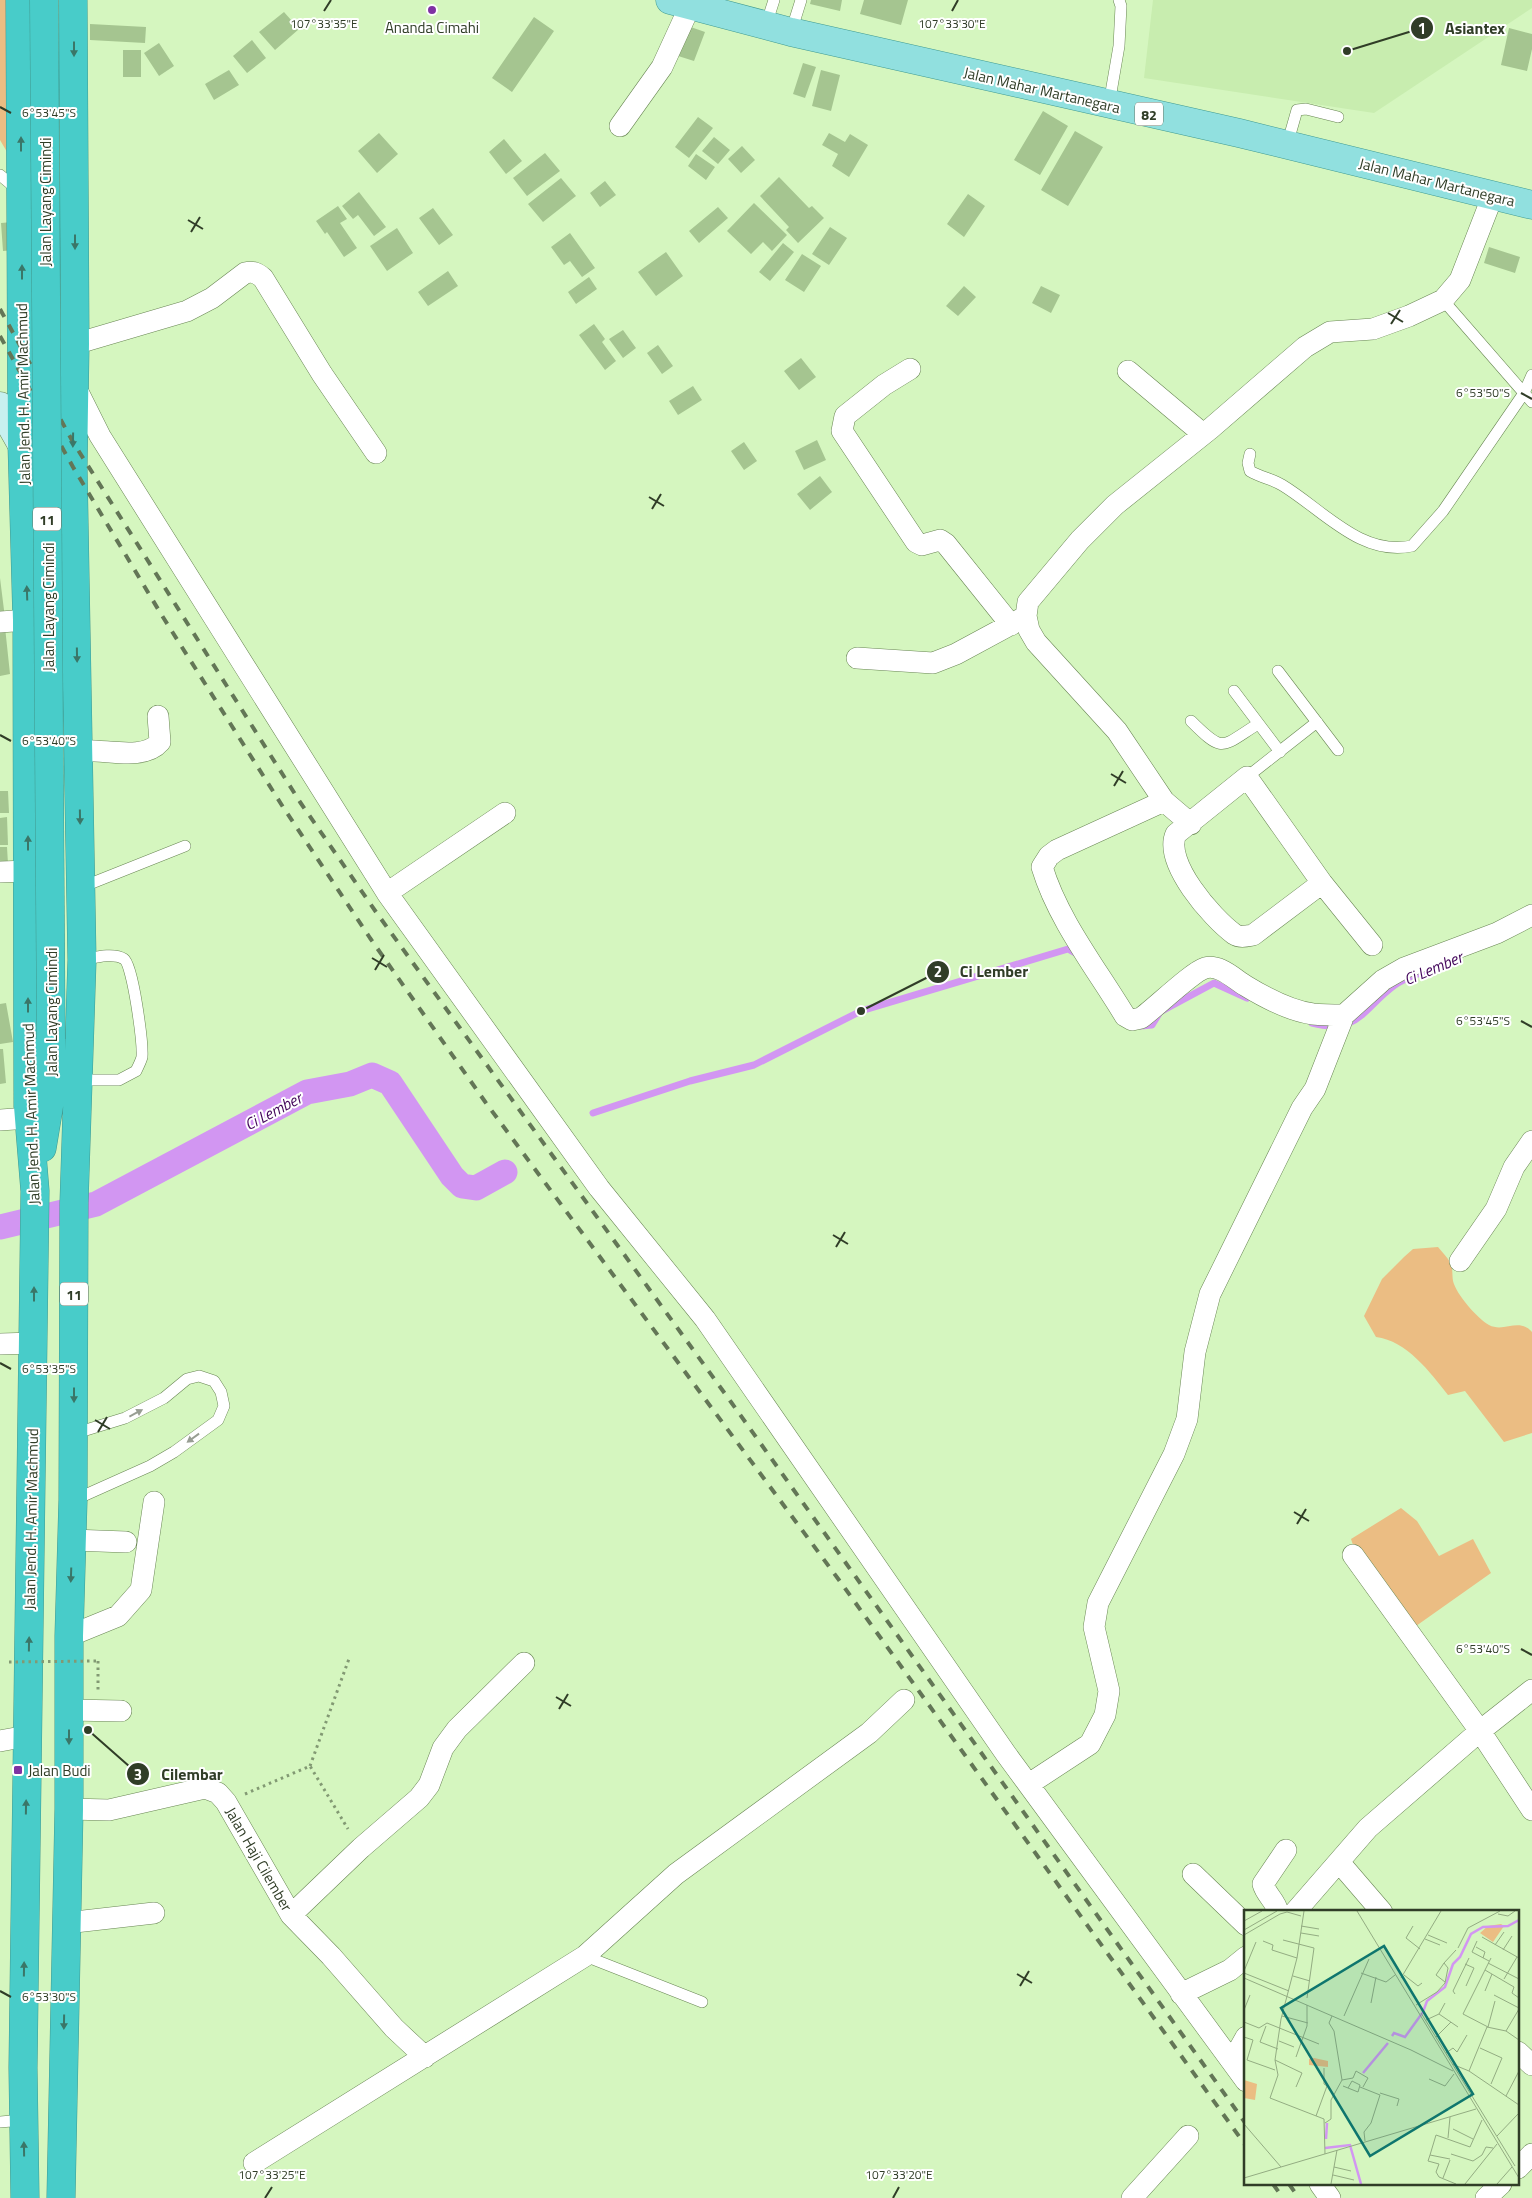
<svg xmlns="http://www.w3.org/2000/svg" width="1532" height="2198" viewBox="0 0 1532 2198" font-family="'Titillium Web',sans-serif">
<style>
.built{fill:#c8edaf}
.green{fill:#ebbd83}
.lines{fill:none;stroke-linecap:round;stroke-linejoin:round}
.stream{stroke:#d296f2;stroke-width:7}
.canal{stroke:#d296f2;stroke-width:25}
.building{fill:#a5c590}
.lane-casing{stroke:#698654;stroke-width:12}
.street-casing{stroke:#698654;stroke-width:22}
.secondary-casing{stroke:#698654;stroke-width:29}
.primary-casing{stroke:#409a90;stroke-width:29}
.highway-casing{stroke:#409a90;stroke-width:29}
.path{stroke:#829973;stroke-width:3;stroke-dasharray:2.5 4;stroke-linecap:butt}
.lane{stroke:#fff;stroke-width:11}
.street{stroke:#fff;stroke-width:21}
.secondary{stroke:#c8f0ef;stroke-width:28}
.primary{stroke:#91e0df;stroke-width:28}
.highway{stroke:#48ccc9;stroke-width:28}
.rail{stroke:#637656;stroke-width:4;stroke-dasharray:9 9;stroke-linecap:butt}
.highway-bridge-casing{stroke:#409a90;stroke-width:29;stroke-linecap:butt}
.path-bridge{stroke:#829973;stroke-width:3;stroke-dasharray:2.5 4;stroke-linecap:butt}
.highway-bridge{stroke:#48ccc9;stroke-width:28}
.oneway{fill:#3a7668}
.oneway2{fill:#989e93}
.ticks{fill:none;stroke:#303d27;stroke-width:2}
.poi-dot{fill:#7f32a3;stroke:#fff;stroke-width:2}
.labels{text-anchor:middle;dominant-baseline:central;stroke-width:4;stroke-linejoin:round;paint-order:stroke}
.shield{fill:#fff;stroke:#6e7768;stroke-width:1}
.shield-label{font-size:14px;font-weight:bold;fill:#303d27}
.poi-label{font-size:15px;fill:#303d27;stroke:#fff}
.street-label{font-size:15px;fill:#303d27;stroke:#fff}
.water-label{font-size:16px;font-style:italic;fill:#42055a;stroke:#fff}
.inset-river{fill:none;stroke:#d296f2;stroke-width:2.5}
.inset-road{fill:none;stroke:#93ac82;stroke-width:1}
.view{fill:#0f766e;fill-opacity:0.15;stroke:#0f766e;stroke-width:2.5}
.inset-edge{fill:none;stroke:#303d27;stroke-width:2.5}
.ticks-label{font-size:12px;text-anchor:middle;fill:#303d27;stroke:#fff;stroke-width:4;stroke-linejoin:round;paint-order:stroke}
.leader{fill:none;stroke:#303d27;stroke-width:2}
.callout-dot{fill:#303d27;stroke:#fff;stroke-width:2}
.mark-label{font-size:15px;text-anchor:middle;font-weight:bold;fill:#fff}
.callout-label{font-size:16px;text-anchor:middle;font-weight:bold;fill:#303d27;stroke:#fff;stroke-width:4;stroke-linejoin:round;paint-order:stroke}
</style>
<rect width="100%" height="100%" fill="#d5f6bf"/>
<path class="built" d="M1153,0H1532V8L1374,113L1144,78Z"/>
<path class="green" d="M0,0H6L10,157L0,140Z
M1438,1247C1442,1252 1447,1257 1450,1262C1453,1267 1452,1275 1453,1281C1456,1294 1477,1318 1489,1325C1504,1333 1519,1317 1532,1332V1433L1504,1442L1465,1391L1448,1395C1430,1372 1407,1341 1376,1337L1364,1316L1382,1279L1404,1257L1413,1249Z
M1401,1508L1417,1521L1439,1556L1473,1539L1491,1573L1416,1626L1358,1560L1351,1539Z"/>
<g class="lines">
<path class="stream" d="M1312,1023C1359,1035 1363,1008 1395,985C1404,978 1417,975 1427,970
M1141,1026L1152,1025L1160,1012L1214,983L1247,998
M593,1113L690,1081L754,1065L861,1011L1068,949L1077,954"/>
<path class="canal" d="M0,1227L96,1204L307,1092L350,1084L372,1075L390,1083L452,1176L462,1186L476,1188L505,1172"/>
</g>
<path class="building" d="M811,0H842L840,11L810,4Z
M864,0H908L901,25L860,14Z
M284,12L299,29L275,50L259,32Z
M534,17L554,31L512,92L492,78Z
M90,24L146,27L145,43L90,40Z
M685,25L705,32L694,61L675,55Z
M1509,28L1532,34V49L1527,71L1501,65Z
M252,40L266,58L247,73L233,56Z
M159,43L174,66L159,76L144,53Z
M123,50H141V77H123Z
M803,63L816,67L805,98L793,94Z
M229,70L239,85L214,100L205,84Z
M821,70L840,75L831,111L812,106Z
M1043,111L1068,126L1040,175L1014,160Z
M698,117L713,128L689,158L675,147Z
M1075,131L1103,147L1068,206L1041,190Z
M379,133L398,154L377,173L358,151Z
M829,133L845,142L850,134L868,145L849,177L832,166L838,154L822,145Z
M714,137L730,150L718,164L702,151Z
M504,139L522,161L506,174L489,152Z
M742,146L755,160L741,173L728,159Z
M545,153L560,171L527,196L513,178Z
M696,154L715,167L706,180L688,166Z
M779,177L809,208L812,206L824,218L798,243L786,230L789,227L760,196Z
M561,178L576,196L543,222L528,204Z
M605,181L616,195L600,207L590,193Z
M359,192L386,227L374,236L358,215L353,219L342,206Z
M968,194L985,206L964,237L947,224Z
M754,203L787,235L772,251L763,242L751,254L727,231Z
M338,206L347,219L340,223L357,248L344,257L327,232L325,234L316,221Z
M718,207L728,218L699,243L689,231Z
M433,208L453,235L439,245L419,218Z
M13,222L15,250L3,251L1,223Z
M830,227L847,238L829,265L812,254Z
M397,228L413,253L387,271L370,246Z
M570,233L595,268L582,277L570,261L564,265L551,247Z
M783,243L794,252L770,281L759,272Z
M1489,247L1520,257L1515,273L1484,263Z
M666,252L683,276L656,296L638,272Z
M802,254L821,266L804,292L785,280Z
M448,271L458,286L428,306L418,292Z
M589,277L597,289L576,304L568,292Z
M964,286L976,297L958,316L946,306Z
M1041,286L1060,295L1051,313L1032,303Z
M594,324L605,339L602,342L616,361L605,370L579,335Z
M623,330L636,348L623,358L609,339Z
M658,345L673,366L662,374L647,353Z
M801,358L816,377L799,390L784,371Z
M693,386L702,400L678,415L669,401Z
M817,440L826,460L804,470L795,451Z
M744,442L757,461L744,470L731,451Z
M820,476L832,492L810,510L797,494Z
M0,578L5,618H0Z
M5,627L10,674L0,676V628Z
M0,791H8L9,813H0Z
M7,817L8,845H0V818Z
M0,847H7L8,864L0,865Z
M6,1003L13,1042L0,1044V1004Z
M0,1049H3L6,1083L0,1084Z"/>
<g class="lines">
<g class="lane-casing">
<path id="lane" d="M766,25L774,0
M791,32L801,0
M1109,104L1119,46L1121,6L1119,0
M1287,145L1297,110L1306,109L1338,117
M0,175L18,190
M1532,375L1524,393L1532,402
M1250,454L1248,463L1250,471C1260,477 1272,479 1282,485C1322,509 1361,557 1412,546L1443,511L1524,393L1443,300
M1278,671L1338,750
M1234,691L1280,752
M1191,721C1224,754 1221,747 1258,724
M1247,777L1317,722
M82,887L185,846
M78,1080H119L136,1071C138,1067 141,1061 142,1057C143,1043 133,965 124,959C113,952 93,958 82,960
M73,1434L125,1418L164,1398L187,1379L199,1376L214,1381L221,1392L224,1406L218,1420L174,1452L150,1466L74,1500
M585,1956L702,2002
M0,2122L23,2120"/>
</g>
<g class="street-casing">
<path id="street" d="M620,126L662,67L690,6
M75,344L187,311L212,298L245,273C253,271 257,273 263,278L322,374L376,453
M910,369L884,385L845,416L842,431L916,542L922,545L940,540L946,544L1011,625
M1128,371L1203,434
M75,386L100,436L387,893L599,1188L705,1319L1006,1754L1246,2081
M0,622L27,620
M857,658L933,663L956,654L1021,619
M79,751C103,748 143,762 160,742L158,716
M1164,801L1057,850L1049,856L1042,867C1058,920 1096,968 1125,1016L1132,1020L1141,1018C1155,1008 1192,972 1205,968C1220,964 1234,979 1246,986C1264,997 1291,1011 1313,1014C1323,1015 1334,1015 1344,1015
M1191,824L1164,801L1117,731L1036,642L1029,630L1026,616L1028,602L1080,540L1115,505L1210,429L1305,347L1330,332L1373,329L1409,316L1443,300L1460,280L1493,195
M0,872L28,871
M1322,883L1253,935C1247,936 1240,938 1234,934C1212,918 1163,862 1176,834L1247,777L1322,883L1372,945
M387,893L505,813
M0,1120L29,1118
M1460,1261L1496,1209L1514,1167L1532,1141
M0,1344L34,1343
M72,1540L126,1542
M1353,1555L1480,1731L1532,1810
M69,1636L118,1616L141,1590L154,1502
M69,1710L121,1711
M0,1741L27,1736
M1029,1784L1090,1744L1105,1715L1109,1691L1094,1627L1098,1603L1174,1454L1187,1419L1195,1352L1210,1294L1302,1108L1315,1089L1344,1015L1383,980L1404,968L1497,933L1532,915
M69,1809L109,1810L205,1788L218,1793L226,1802L291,1915L331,1956L394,2028L425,2057
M1339,1862L1382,1912
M1193,1874L1246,1925
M1278,1912C1276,1901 1266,1895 1263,1884L1286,1850
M1295,1912L1368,1828L1480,1731L1532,1690
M291,1915L361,1848L419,1798L429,1785L443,1748L457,1729L524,1663
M66,1923L154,1913
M1181,1994L1230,1970L1246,1957
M1518,2052L1532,2065
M1232,2062L1246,2037
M254,2163L585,1956L676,1874L869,1733L904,1700
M1518,2168L1532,2154
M1320,2184L1330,2198
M1132,2198L1188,2136
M1486,2198L1501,2184"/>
</g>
<g class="secondary-casing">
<path id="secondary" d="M0,406L26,452"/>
</g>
<g class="primary-casing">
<path id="primary" d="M670,0L791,32L1239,133L1532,205"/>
</g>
<g class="highway-casing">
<path id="highway" d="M20,0L22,443L27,620L28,1106L35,1191L23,2068L25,2198
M42,1148L51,1094V1039
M61,2198L69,1809V1636L73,1500L74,1203L82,960L73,467L75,344L73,0"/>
</g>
<path class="path" d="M98,1661V1690
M310,1766L350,1656
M245,1794L310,1766L348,1829"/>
<use href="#lane" class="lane"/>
<use href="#street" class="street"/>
<use href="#secondary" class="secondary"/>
<use href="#primary" class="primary"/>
<use href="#highway" class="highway"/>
<path class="rail" d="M0,309L73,442L300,802L376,912L731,1402L1246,2124
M0,336L73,467L161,614L283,807L370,938L486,1103L839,1580L1246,2146
M1273,2184L1283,2198
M1289,2184L1299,2198"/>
<g class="highway-bridge-casing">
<path id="highway-bridge" d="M44,0L51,1039"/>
</g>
<path class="path-bridge" d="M9,1662L98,1661"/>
<use href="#highway-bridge" class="highway-bridge"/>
</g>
<defs><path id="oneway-solid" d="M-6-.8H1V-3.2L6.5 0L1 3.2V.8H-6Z" transform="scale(1.25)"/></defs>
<g class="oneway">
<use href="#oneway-solid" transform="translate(74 49) rotate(90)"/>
<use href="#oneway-solid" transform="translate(21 144) rotate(-90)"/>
<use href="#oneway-solid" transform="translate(75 242) rotate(90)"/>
<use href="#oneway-solid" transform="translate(22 272) rotate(-90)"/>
<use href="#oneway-solid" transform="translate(73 440) rotate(91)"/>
<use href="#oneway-solid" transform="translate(27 593) rotate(-92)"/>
<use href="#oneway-solid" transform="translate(77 655) rotate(89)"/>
<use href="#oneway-solid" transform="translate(80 817) rotate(89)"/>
<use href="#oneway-solid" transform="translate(28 843) rotate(-90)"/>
<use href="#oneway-solid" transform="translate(28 1005) rotate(-90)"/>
<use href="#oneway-solid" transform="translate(34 1294) rotate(-90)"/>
<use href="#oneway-solid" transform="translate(74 1395) rotate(90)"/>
<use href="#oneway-solid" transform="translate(71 1575) rotate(92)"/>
<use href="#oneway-solid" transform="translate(29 1644) rotate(-89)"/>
<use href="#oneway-solid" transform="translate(69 1737) rotate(90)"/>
<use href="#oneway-solid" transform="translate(26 1807) rotate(-89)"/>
<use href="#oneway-solid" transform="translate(24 1969) rotate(-89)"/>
<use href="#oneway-solid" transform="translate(64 2022) rotate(91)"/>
<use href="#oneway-solid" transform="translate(24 2149) rotate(-91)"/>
</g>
<g class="oneway2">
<use href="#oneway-solid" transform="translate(136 1413) rotate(-28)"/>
<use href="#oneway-solid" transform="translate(193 1438) rotate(144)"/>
</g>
<path class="ticks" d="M324,11L331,0M952,11L958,0M0,107L11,113M188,220L203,229M191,232L200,217M1388,313L1403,322M1391,324L1400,310M1521,393L1532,399M649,497L664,506M652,509L661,494M0,735L11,741M1111,774L1126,783M1114,786L1123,771M372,958L387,967M375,970L384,955M1521,1021L1532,1027M833,1235L848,1244M836,1247L845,1232M0,1363L11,1369M95,1420L110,1429M98,1432L107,1417M1294,1512L1309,1521M1297,1524L1306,1509M1521,1649L1532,1655M556,1697L571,1706M559,1709L568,1694M1017,1974L1032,1983M1020,1986L1029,1971M0,1991L11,1997M265,2198L272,2187M893,2198L899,2187"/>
<g class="poi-dot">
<circle cx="432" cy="10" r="5"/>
<rect x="13" y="1765" width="10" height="10" rx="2.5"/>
</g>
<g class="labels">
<g class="shield">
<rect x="1135" y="102.5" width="28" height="23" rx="4"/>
<rect x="33" y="507.5" width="28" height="23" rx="4"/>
<rect x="60" y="1282.5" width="28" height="23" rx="4"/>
</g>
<g class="shield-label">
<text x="1149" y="114">82</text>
<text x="47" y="519">11</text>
<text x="74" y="1294">11</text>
</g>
<g class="poi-label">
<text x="432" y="27">Ananda Cimahi</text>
<text x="28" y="1770" text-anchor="start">Jalan Budi</text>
</g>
<g class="street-label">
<text transform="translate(1042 90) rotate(13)">Jalan Mahar Martanegara</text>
<text transform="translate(1437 182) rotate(14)">Jalan Mahar Martanegara</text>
<text transform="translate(45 202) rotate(-90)">Jalan Layang Cimindi</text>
<text transform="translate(23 394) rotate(-91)">Jalan Jend. H. Amir Machmud</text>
<text transform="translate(48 607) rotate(-90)">Jalan Layang Cimindi</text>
<text transform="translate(51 1012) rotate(-90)">Jalan Layang Cimindi</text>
<text transform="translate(31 1114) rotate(-92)">Jalan Jend. H. Amir Machmud</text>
<text transform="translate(31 1519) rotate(-89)">Jalan Jend. H. Amir Machmud</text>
<text transform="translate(259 1859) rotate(60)">Jalan Haji Cilember</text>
</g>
<g class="water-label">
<text transform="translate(1433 968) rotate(-23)">Ci Lember</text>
<text transform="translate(273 1111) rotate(-28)">Ci Lember</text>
</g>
</g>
<g transform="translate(1244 1910)">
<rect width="275" height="275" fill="#d5f6bf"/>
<path d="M257,14L260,16L249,32L236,23L244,16ZM70,148L84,151V157L65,155V149ZM0,170L13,174L11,190L0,188Z" fill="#ebbd83"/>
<path class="inset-river" d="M148,126L150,123L161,127L179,102L183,91L201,77L209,54L216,47L227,24L239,17L264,16L275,10M119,163L144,133M82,229L83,213M81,238L106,235L117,274"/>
<path class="inset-road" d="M60,1L53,48L37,109L31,150L34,165L26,188L80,209L81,244M113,1L275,268M254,4L264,6L271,1M0,11L18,1M57,16L75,19M169,16L162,28L176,39M0,20L33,1M57,23L75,26M0,25L36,4L43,2L57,6M184,25L203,33M238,27L275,48M181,29L196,35M39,30L70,38L63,88M19,31L29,35L28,40L53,48M233,31L228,42L245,51M251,35L260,22M232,37L241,42L239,48M214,38L224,18L256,1M259,40L268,26M200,53L192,65L201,72M244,53L275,69M221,54L230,58L222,76M241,60L270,77L268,83L275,88M0,61L12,32M0,63L45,81M117,63L142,72L151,65M160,65L174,76L178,73M49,66L66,71M0,68L167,140L209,161M157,68L197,1M260,69L273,47M241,81L248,64M211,84L209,81L225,48M250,85L275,98M127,93L132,67M172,95L193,82L201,73L204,58L200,53L212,40M0,100L6,85M177,103L271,256M195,104L214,117M219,104L247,48M219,104L244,117M38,106L64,113M100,106L125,49M182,110L195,104L201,93M0,112L15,118L23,113L75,134M22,116L16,132L34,139M244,117L251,91M262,121L275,130M0,127L9,130L3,150L31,160M192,127L207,112M35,131L50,137M236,138L258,148L247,174M202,143L209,138L213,142L223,125M52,147L63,116V95M31,150L58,163L52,177M208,154L225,161L243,117L262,121L275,99M225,161L275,195M185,169L201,176L210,164M98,170L109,168L112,161L124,168L119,177M99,176L114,182L116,175L108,171L104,178M116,177L136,185L127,213L120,222L121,231M136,183L155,189L153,196M262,186L275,161M72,206L83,176L80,174V158M81,213L87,209V190L98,170L90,121L85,113L88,106M0,214L37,257M209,219L229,229M253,226L274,204M204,228L206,207M207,244L229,251L238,245L242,237L249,238M186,245L184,251L195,254L192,262L195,267L212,274M206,249L186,245L192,225L226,237L238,210M90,257L107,261M89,265L110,270M0,268L232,199M199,268L206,250M87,274L93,240M221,274L253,234M253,274L268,257"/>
<path class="view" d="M140,36L229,184L126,246L37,98Z"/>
<rect width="275" height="275" class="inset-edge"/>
</g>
<g class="ticks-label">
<text x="952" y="28">107°33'30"E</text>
<text x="324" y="28">107°33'35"E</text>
<text x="49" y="117">6°53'45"S</text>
<text x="1483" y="397">6°53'50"S</text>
<text x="49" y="745">6°53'40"S</text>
<text x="1483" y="1025">6°53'45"S</text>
<text x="49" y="1373">6°53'35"S</text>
<text x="1483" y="1653">6°53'40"S</text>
<text x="49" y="2001">6°53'30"S</text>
<text x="272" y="2179">107°33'25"E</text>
<text x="899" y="2179">107°33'20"E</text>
</g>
<path class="leader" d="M1347 51L1422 28M861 1011L938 972M88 1730L138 1774"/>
<g class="callout-dot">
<circle cx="1347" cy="51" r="5"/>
<circle cx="861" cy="1011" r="5"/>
<circle cx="88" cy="1730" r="5"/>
<circle cx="1422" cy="28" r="12"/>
<circle cx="938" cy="972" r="12"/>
<circle cx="138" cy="1774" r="12"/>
</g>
<g class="mark-label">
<text x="1422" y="34">1</text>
<text x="938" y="977">2</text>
<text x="138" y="1780">3</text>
</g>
<g class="callout-label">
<text x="1475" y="34">Asiantex</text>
<text x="994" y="977">Ci Lember</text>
<text x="192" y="1780">Cilembar</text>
</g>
</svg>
